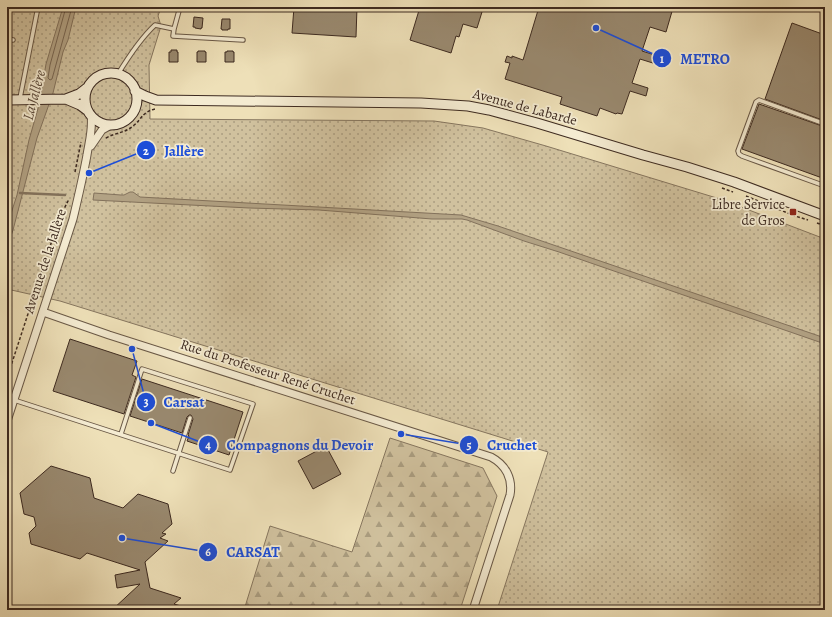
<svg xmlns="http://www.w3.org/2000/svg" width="832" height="617" viewBox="0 0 832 617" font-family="Alegreya,serif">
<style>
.grass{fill:url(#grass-dots);stroke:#86765f}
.forest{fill:url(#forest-firs);stroke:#86765f}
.water{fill:#b2a284;stroke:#83725c}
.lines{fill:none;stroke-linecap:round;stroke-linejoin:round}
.shore{stroke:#786652;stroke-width:1}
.stream{stroke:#83725c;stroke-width:2.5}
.building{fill:#99896f;stroke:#3d2a20}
.lane-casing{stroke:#695846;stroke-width:5.5}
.street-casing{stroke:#695846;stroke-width:9}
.secondary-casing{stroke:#3d2a20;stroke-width:11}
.path{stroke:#3d2a20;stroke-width:1.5;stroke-dasharray:3 2;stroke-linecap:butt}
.lane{stroke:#f4ebd1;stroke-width:3.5}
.street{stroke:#f4ebd1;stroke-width:7}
.secondary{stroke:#f4ebd1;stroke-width:9}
.poi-dot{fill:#8f2418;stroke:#f4ebd1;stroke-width:1.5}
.labels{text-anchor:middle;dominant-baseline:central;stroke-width:3.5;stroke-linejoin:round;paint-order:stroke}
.street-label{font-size:14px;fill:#3d2a20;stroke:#f4ebd1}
.poi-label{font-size:14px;fill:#3d2a20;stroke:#f4ebd1;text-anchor:end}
.water-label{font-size:15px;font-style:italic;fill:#604e3e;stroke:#f4ebd1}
.leader{fill:none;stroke:#1d4ed8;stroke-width:1.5}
.callout-dot{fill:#1d4ed8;stroke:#f4ebd1;stroke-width:1.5}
.mark-label{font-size:12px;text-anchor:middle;font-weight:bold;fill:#fff}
.callout-label{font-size:15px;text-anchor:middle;font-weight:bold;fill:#1d4ed8;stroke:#f4ebd1;stroke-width:3.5;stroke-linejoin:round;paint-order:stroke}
</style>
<defs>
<pattern id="grass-dots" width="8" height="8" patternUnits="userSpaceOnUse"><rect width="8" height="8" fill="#d0c19e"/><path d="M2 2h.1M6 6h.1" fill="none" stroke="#aa9d80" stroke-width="1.8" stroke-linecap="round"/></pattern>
<pattern id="forest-firs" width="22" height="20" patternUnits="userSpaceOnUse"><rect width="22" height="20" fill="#d0c19e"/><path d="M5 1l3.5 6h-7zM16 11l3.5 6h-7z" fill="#aa9d80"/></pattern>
</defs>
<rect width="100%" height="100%" fill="#eee0b8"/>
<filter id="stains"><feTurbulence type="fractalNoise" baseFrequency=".005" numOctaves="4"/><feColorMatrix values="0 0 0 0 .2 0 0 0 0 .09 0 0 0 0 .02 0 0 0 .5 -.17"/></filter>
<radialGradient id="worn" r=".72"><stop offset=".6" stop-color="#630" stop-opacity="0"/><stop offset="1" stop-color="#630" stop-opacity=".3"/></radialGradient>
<path class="grass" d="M7,7H161L158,16L161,26L149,65L150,119L434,121L483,128L546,146L720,199L825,239V610H497L548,452L60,301L7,289Z"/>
<path class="forest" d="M390,438L483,468L497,496L460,610H244L270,526L352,552Z"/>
<path class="water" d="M63,7H76L68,40L63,52L53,93L37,138L13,230L7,248V226L17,195L29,140L39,105L46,64Z
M130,192H133L140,197L461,215L498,226L825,338V344L559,252L524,241L467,220L462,219H432L319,210L249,208L93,200L94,193L121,195H124Z"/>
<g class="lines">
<path class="shore" d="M66,7L50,65L48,78L50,80L52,79L72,7"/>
<path class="stream" d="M20,193L65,195"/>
</g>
<path class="building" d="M294,7H357L356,37L292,33Z
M420,7H466L482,12L477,28L463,24L459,37L456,36L451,53L410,40Z
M539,7H669L673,8L666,32L650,27L642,51L658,56L656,64L640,59L632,83L648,88L646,96L630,91L622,114L617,113L616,114L600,108L597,116L560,104L562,97L505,79L510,63L505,62L507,56L512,58V56L523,60Z
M194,17L203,18L202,28H201V29L195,28V27H193Z
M222,19H230V29H228V30H222V29H221Z
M792,23L825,35V121L765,99Z
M171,50H177V52H178V62H169V52H171Z
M198,51H205V52H206V62H197V52H198Z
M227,51H233V52H234V62H225V52H227Z
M759,104L825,127V179L742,149Z
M70,339L137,361L132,375L136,377L124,414L53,391Z
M142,379L243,412L229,455L187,441L189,436L188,435L193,419L191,415H189L187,417L182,433L130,416Z
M326,446L341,474L313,489L298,461Z
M51,466L90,478L94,498L123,508L138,494L168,504L172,524L162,533L166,534L160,538L168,541L145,562L150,588L181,598L174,604L181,606L176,610H156L144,606L139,610H112L140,584L117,588L115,575L140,570L87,553L80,559L31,544L29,533L36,526L34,517L24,514L20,493Z"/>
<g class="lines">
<g class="lane-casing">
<path id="lane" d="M174,29L173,36L243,40
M7,39L13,40
M118,74C129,56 140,39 155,25L174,29L180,7
M20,98L38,7
M825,124L759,100L756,102L738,151L739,154L742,156L825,186
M14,400L230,470L253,404L142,369L121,434
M173,471L190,418"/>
</g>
<g class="street-casing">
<path id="street" d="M91,146L102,130L111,125
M43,312L109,335L491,457C506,465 513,479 510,495L473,610
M7,421L73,219C78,198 83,177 87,155C89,142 93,129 91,115"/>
</g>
<g class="secondary-casing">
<path id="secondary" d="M85 99a26 26 0 1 1 52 0a26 26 0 1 1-52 0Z
M135,91L145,96L156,100L421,103L468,106L489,110L537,123L643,155L687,167L734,182L825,216
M66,99L80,105L88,111
M7,100L66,99L79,94L88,87"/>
</g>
<path class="path" d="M7,23L12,7
M106,138C114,133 125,133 133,126C142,119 142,112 155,109
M75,172L81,142
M722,188L733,192
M746,196L795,216L808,220
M817,223L825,226
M7,378L59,219L69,199"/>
<use href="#lane" class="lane"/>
<use href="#street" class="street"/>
<use href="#secondary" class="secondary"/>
</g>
<rect class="poi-dot" x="789" y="208" width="8" height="8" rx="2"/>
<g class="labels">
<g class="street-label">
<text transform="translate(525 107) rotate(15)">Avenue de Labarde</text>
<text transform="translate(45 261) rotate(-72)">Avenue de la Jallère</text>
<text transform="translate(268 372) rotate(18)">Rue du Professeur René Cruchet</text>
</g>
<g class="poi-label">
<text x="785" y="204">Libre Service<tspan x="785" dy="16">de Gros</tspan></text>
</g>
<g class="water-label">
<text transform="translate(34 95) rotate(-75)">La Jallère</text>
</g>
</g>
<path class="leader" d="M596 28L662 58M89 173L146 150M132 349L146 402M151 423L208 445M401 434L469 445M122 538L208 552"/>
<g class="callout-dot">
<circle cx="596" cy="28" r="4"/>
<circle cx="89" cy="173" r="4"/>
<circle cx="132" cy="349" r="4"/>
<circle cx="151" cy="423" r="4"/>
<circle cx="401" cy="434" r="4"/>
<circle cx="122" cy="538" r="4"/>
<circle cx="662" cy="58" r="10"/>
<circle cx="146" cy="150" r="10"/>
<circle cx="146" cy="402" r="10"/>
<circle cx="208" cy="445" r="10"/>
<circle cx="469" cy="445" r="10"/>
<circle cx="208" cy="552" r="10"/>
</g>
<g class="mark-label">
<text x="662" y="63">1</text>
<text x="146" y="155">2</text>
<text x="146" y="406">3</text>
<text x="208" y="449">4</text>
<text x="469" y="449">5</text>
<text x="208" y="556">6</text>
</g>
<g class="callout-label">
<text x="705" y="64">METRO</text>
<text x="184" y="156">Jallère</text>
<text x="184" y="407">Carsat</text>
<text x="300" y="450">Compagnons du Devoir</text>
<text x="512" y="450">Cruchet</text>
<text x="253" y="557">CARSAT</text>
</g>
<rect width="832" height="617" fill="none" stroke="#eee0b8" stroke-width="24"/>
<rect x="8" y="8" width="816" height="601" fill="none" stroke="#3d2a20" stroke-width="2"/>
<rect x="12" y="12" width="808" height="593" fill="none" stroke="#3d2a20"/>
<rect width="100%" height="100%" filter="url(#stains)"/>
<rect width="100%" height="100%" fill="url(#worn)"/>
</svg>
